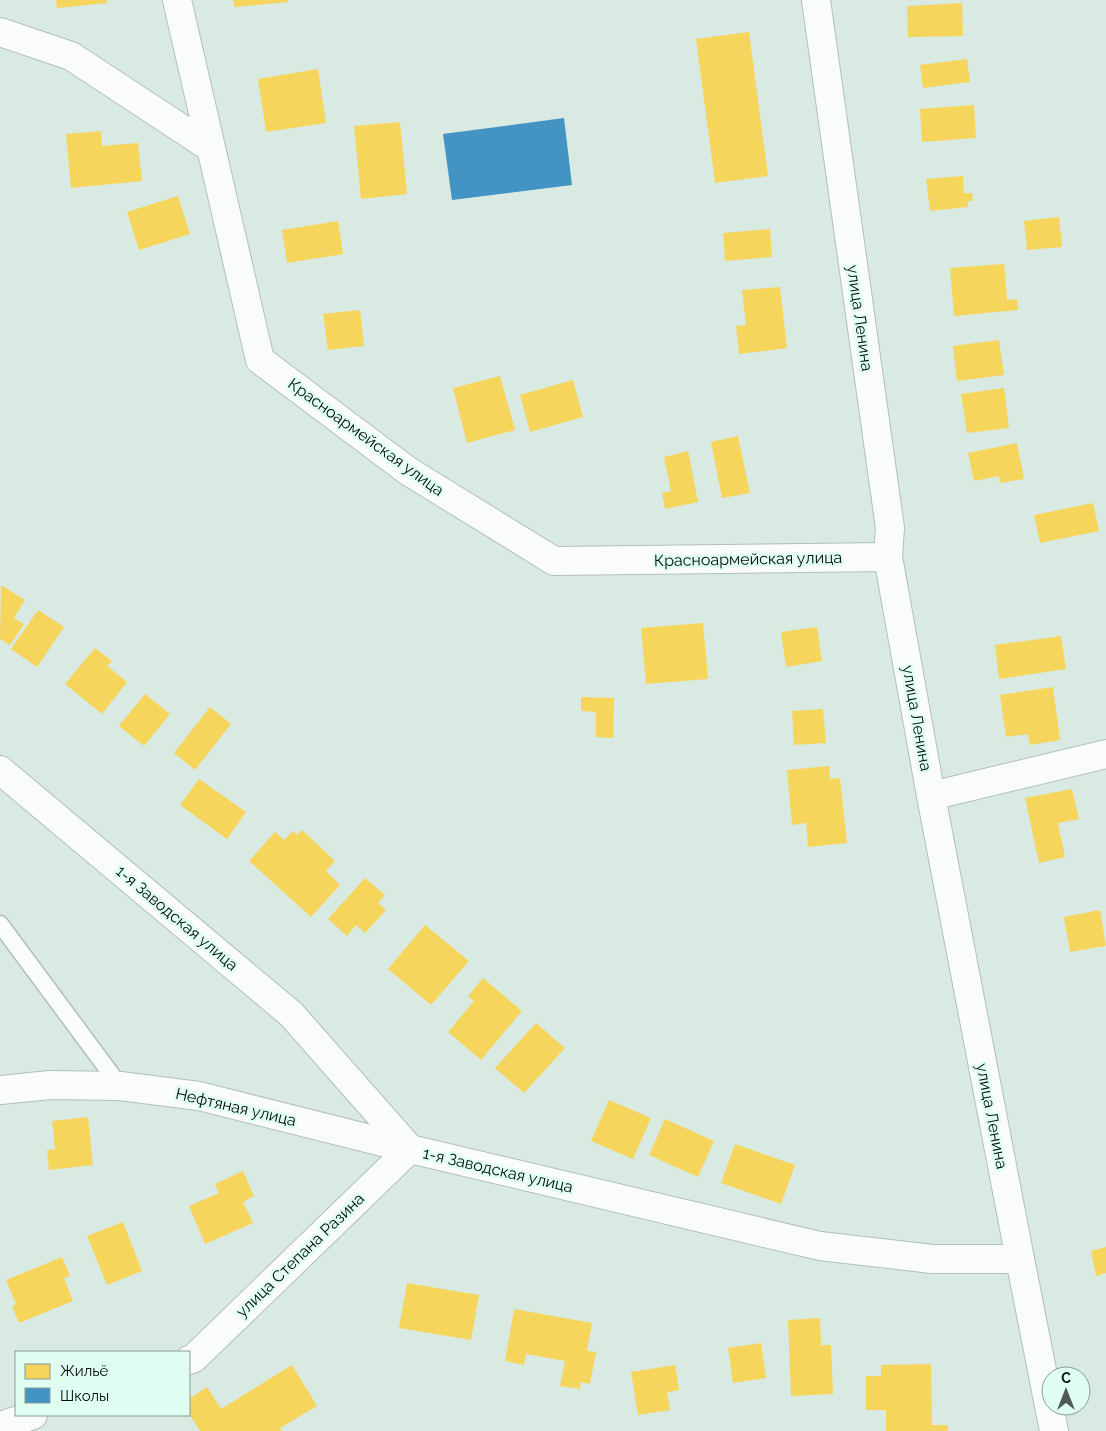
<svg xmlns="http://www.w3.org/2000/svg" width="1106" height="1431" viewBox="0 0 1106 1431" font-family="Raleway,sans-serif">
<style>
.homes{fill:#f6d55c}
.schools{fill:#4393c3}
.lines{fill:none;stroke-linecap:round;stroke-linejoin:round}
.service-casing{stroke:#b2bfba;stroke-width:19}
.minor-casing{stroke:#b2bfba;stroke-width:30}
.tertiary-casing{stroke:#b2bfba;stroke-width:30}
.secondary-casing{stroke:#b2bfba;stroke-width:30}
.service{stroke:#f9fcfb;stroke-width:16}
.minor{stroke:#f9fcfb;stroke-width:28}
.tertiary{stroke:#f9fcfb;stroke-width:28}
.secondary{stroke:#f9fcfb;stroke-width:28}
.labels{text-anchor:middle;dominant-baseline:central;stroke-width:5;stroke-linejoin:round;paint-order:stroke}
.street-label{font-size:16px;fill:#050e0b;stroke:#e0fdf1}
</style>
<rect width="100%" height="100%" fill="#d9eae3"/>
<path class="homes" d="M56,0H107V3L57,8Z
M233,0H288V2L234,7Z
M962,3L963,36L908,37L907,6Z
M749,32L768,176L715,183L696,39Z
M967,59L970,82L923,88L920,65Z
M318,69L326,123L266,132L258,79Z
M974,105L976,138L922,142L920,109Z
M400,122L407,194L361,199L354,126Z
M101,131L102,146L138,143L142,181L71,188L66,134Z
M963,176L964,193H972L973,201H968V207L930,211L926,179Z
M178,196L190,234L139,250L127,212Z
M1059,217L1062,247L1027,250L1024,221Z
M338,221L343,254L287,263L282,230Z
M770,229L772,257L725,261L723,233Z
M1004,264L1007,300L1017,299L1018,310L954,316L950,268Z
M780,287L787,348L739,354L736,326L746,325L742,290Z
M360,310L364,346L328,350L323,314Z
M999,340L1004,375L957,381L953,346Z
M500,376L515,430L467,443L453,388Z
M573,380L583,417L530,432L520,395Z
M1004,388L1009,428L967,433L961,394Z
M738,436L750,493L722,498L711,442Z
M1017,443L1024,479L1000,483L999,476L974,481L968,453Z
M688,451L698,502L665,509L662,493L671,491L664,457Z
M1093,503L1099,531L1040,543L1034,515Z
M1,585L25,600L14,618L24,624L10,645L0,639Z
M38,610L64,627L37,667L11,649Z
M703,623L708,679L646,684L641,628Z
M817,627L822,661L786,667L781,632Z
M1061,636L1066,669L999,679L995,645Z
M95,648L112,661L107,666L127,682L102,714L65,684Z
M1053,687L1060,740L1030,745L1028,734L1006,737L1000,695Z
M145,694L170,714L144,746L119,726Z
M581,697L614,698L613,738L596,737V712L581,711Z
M210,707L231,724L195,770L174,753Z
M823,709L826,743L794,745L792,711Z
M829,766L830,779L840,778L847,843L808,847L806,823L792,825L787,770Z
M199,779L246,812L227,839L180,805Z
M1072,789L1079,819L1058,823L1065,857L1039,863L1025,798Z
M302,830L335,861L326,871L340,885L311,917L249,861L275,832L284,840L293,831L297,835Z
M365,878L385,895L378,903L386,910L365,933L356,925L347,936L328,919Z
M1100,910L1106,946L1070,952L1064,917Z
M425,925L469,961L431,1005L388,969Z
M483,978L522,1011L481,1060L448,1032L474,1001L468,996Z
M536,1023L565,1048L524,1093L495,1068Z
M609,1100L651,1118L633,1159L591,1141Z
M88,1117L93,1165L49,1170L47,1150L55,1149L52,1121Z
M665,1119L714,1141L698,1177L649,1155Z
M735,1144L795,1165L781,1204L721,1183Z
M243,1171L254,1196L243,1202L253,1223L205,1244L189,1206L219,1193L215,1184Z
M123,1222L142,1271L107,1285L87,1236Z
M1106,1247V1273L1096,1276L1091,1251Z
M62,1257L70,1276L64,1278L73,1301L19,1323L12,1306L16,1304L6,1280Z
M407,1283L479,1295L471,1340L399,1328Z
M514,1309L592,1323L587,1351L596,1352L590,1384L581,1382L580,1389L560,1386L565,1361L526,1354L524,1365L505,1361Z
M820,1318L821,1345H831L833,1394L791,1396L788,1320Z
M761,1343L766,1378L733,1383L728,1348Z
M931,1364L932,1425H948V1431H886V1410H866V1376H881V1365Z
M292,1365L317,1406L280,1428L282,1431H200L189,1413V1399L207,1387L221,1409Z
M675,1365L679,1390L667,1392L670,1410L638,1415L631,1372Z"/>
<path class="schools" d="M564,118L572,185L452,200L443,134Z"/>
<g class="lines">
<g class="service-casing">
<path id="service" d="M0,924L120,1086"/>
</g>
<g class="minor-casing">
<path id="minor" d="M177,0L260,360L408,471L554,561L888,557
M0,32L71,56L211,148
M0,770L291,1014L410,1149L194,1358L189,1360
M931,796L1106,754
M0,1426L33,1415"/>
</g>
<g class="tertiary-casing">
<path id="tertiary" d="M816,0L890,528L888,557L931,796L1020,1259"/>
</g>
<g class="secondary-casing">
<path id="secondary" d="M0,1090L50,1085L120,1086L199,1096L410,1149L820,1246L932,1259H1020L1054,1431"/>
</g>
<use href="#service" class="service"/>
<use href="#minor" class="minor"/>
<use href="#tertiary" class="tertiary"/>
<use href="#secondary" class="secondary"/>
</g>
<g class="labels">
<g class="street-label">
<text transform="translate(860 318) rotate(82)">улица Ленина</text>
<text transform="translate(366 437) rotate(36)">Красноармейская улица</text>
<text transform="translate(748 559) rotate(-1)">Красноармейская улица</text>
<text transform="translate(917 718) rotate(80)">улица Ленина</text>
<text transform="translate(177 918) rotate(40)">1-я Заводская улица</text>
<text transform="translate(236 1107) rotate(13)">Нефтяная улица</text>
<text transform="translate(992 1116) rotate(79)">улица Ленина</text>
<text transform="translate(498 1170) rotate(13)">1-я Заводская улица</text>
<text transform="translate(300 1255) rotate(-44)">улица Степана Разина</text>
</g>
</g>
<rect x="15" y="1351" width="175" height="65" fill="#e0fdf1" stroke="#889d95"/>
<rect x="25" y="1364" width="25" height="15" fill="#f6d55c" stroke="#889d95"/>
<text x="60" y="1376" font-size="15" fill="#050e0b">Жильё</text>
<rect x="25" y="1388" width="25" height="15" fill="#4393c3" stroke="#889d95"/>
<text x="60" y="1401" font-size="15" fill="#050e0b">Школы</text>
<g transform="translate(1066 1391)"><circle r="24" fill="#e0fdf1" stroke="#889d95"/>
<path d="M0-4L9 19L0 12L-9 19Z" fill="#4f5b57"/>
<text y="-8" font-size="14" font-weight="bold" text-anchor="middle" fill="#050e0b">С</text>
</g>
</svg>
